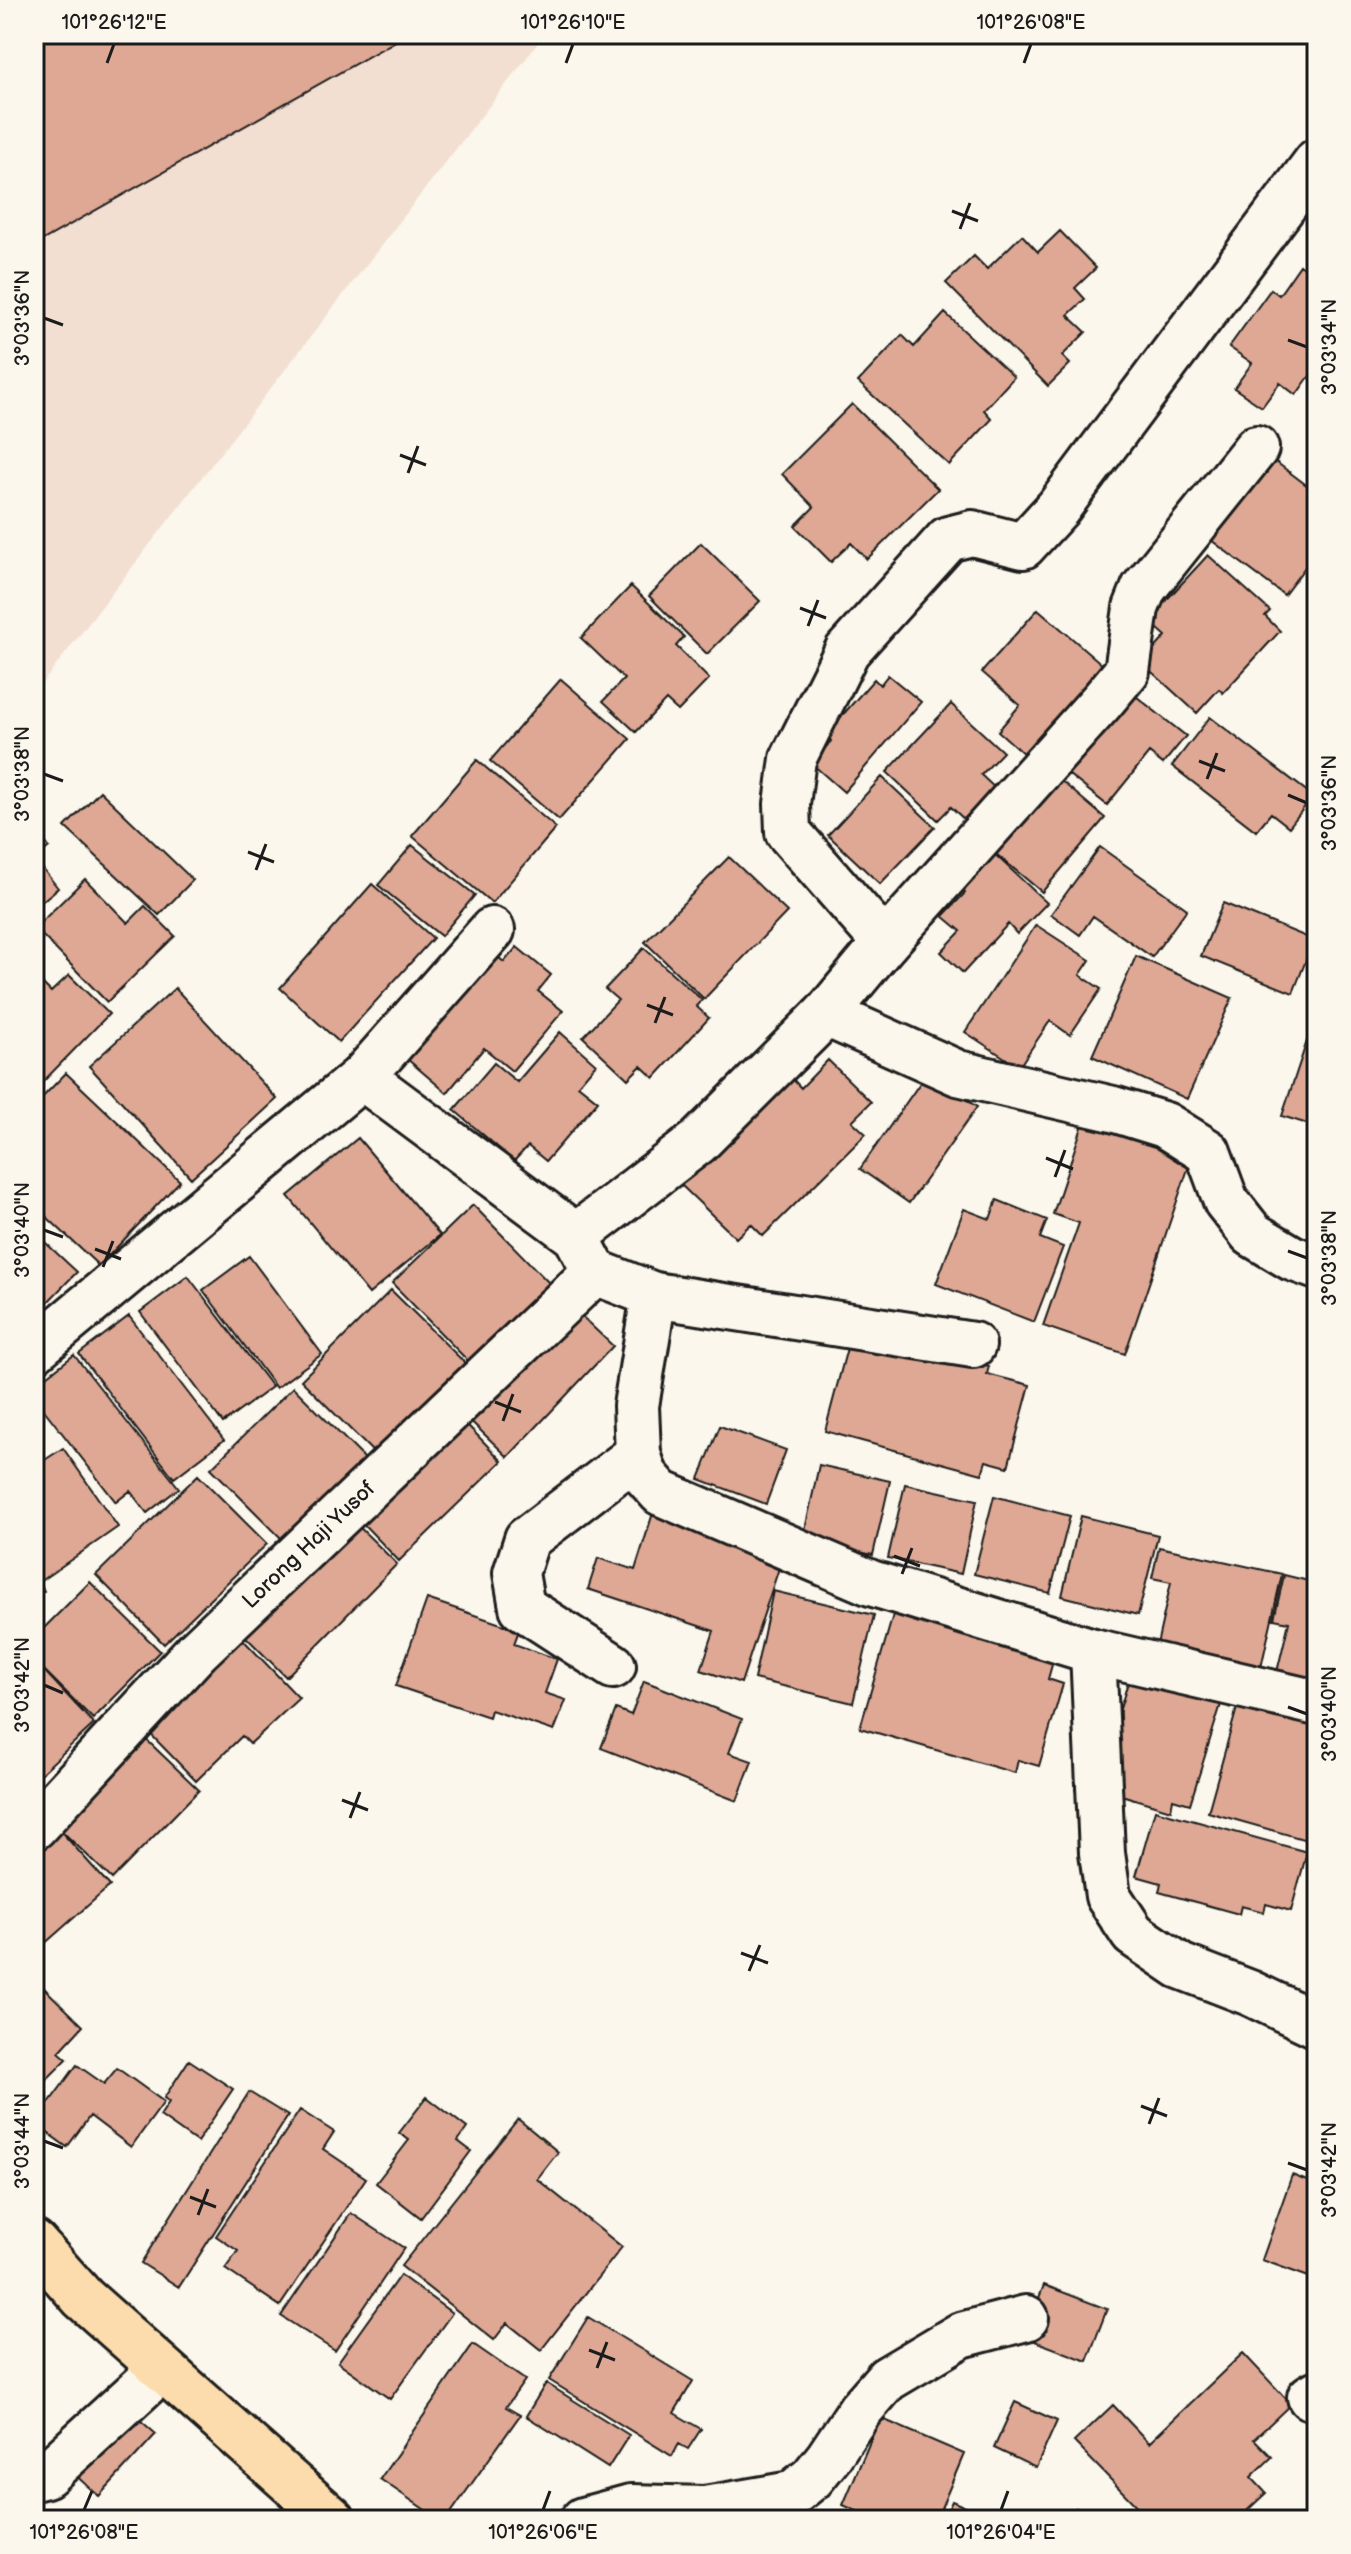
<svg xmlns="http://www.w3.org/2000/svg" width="1351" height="2554" viewBox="0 0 1351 2554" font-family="'Balsamiq Sans',sans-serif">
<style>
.built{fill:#f2dfd2}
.building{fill:#dea894;stroke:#1c1c1c;stroke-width:2}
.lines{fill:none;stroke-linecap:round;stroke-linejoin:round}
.minor-casing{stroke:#1c1c1c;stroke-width:50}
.major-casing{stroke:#1c1c1c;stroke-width:50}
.minor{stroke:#fbf7ec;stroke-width:44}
.major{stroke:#fcdcac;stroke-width:44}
.ticks{fill:none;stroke:#1c1c1c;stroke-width:3}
.labels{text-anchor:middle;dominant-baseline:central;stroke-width:6;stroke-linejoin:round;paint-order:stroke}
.street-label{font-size:22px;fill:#1c1c1c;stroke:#fbf7ec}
.neatline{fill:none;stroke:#1c1c1c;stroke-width:3}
.ticks-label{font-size:20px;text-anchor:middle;fill:#1c1c1c}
</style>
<rect width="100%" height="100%" fill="#fbf7ec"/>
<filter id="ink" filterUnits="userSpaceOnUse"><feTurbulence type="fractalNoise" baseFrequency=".0125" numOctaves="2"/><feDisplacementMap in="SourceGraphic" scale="16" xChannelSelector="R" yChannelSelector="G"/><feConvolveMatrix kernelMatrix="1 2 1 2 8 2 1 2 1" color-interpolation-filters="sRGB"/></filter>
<g filter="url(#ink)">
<path class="built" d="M34,34H545L34,694Z"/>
<path class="building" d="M34,34H408L34,245Z
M1317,217V236L1308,230Z
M1060,231L1096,268L1075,288L1085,299L1068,315L1086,332L1062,356L1070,364L1048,386L946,283L974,256L987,269L1022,235L1038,252Z
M1300,265L1317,277V382L1309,377L1296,395L1280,383L1262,407L1234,388L1252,363L1229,347L1271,289L1279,295Z
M945,313L1014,377L984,410L992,419L949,465L858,382L902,335L914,347Z
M852,404L938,489L867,559L851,543L831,562L795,526L814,507L782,474Z
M1268,456L1317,493V551L1284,595L1207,537Z
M701,543L760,601L707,654L649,596Z
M1208,555L1270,611L1265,616L1280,631L1223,693L1219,689L1197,713L1142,663L1166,636L1148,620Z
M631,586L684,637L676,646L709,679L678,711L666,700L636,732L603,701L624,679L581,638Z
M1038,609L1111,672L1033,762L998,731L1020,705L982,672Z
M1317,638V662L1311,640Z
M888,675L921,702L844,792L812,764L831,741L827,733L874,679L880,685Z
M561,679L630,739L559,820L490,761Z
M1127,689L1186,736L1163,764L1149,753L1107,805L1063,770Z
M951,704L1003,752L981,775L998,791L968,823L951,807L938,820L887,772Z
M1210,717L1313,796L1289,827L1271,813L1256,831L1172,766Z
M477,760L556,828L492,903L412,836Z
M1053,774L1105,818L1042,892L990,849Z
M882,777L935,827L880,884L828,835Z
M100,791L193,880L159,915L65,827Z
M35,829L49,847L35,859L58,888L34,908Z
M412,845L475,895L441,936L378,885Z
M1100,847L1187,909L1152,957L1093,916L1080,935L1051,914Z
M989,849L1047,903L1017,934L1008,924L963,973L941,952L961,931L943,916L965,893L957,884Z
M729,857L787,912L704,999L645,942Z
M85,879L128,923L145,906L175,936L107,1002L35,928Z
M372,884L433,938L339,1042L280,988Z
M1223,903L1314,940L1293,993L1201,956Z
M1036,925L1090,960L1080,975L1101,989L1070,1035L1050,1021L1019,1067L965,1032Z
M517,947L551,975L538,991L563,1011L512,1071L484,1048L447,1093L393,1047L491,951L504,962Z
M644,948L702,1000L696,1006L709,1018L654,1078L641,1066L628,1079L583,1037L618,1000L605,989Z
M1136,956L1232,998L1187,1099L1092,1056Z
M34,975L51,992L69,975L109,1014L34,1091Z
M175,988L277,1099L191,1178L89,1066Z
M560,1032L596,1064L578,1085L598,1101L546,1161L528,1146L514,1161L454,1110L494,1063L517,1082Z
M1309,1035L1317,1037V1127L1282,1116Z
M828,1060L871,1102L852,1121L866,1134L763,1236L751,1224L736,1238L680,1184L788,1074L801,1088Z
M66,1073L180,1181L99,1266L34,1205V1106Z
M927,1073L977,1107L909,1203L860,1169Z
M1084,1121L1192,1157L1125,1354L1043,1326L1079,1223L1053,1214Z
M358,1138L440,1235L369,1294L288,1196Z
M997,1200L1047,1220L1040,1238L1063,1247L1034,1322L936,1284L964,1209L990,1219Z
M473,1205L549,1283L468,1361L392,1283Z
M34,1232L77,1272L34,1316Z
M249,1256L322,1354L276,1388L203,1290Z
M188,1276L272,1387L223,1423L140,1312Z
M391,1290L465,1363L375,1454L301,1380Z
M559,1295L613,1346L508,1457L454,1405Z
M129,1316L224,1440L174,1478L79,1354Z
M852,1329L989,1366L987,1374L1030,1385L1008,1467L986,1461L982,1474L825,1431Z
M74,1355L179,1488L147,1513L130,1491L116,1502L34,1397V1386Z
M293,1387L369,1463L287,1544L211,1468Z
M450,1407L502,1461L399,1561L347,1507Z
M720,1426L786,1450L766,1504L699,1479Z
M63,1448L118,1527L39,1582L44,1591L34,1598V1467Z
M819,1465L890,1481L873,1555L803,1539Z
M198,1475L267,1544L164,1644L96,1575Z
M905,1484L977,1500L961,1574L888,1558Z
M994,1496L1070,1516L1050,1593L974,1574Z
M341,1509L397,1564L286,1677L230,1621Z
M653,1513L783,1556L741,1683L701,1670L714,1631L588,1589L598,1558L635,1570Z
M1081,1516L1158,1535L1138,1615L1062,1596Z
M1159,1547L1282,1574L1260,1672L1156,1649L1171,1582L1152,1578Z
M1284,1575L1317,1583V1681L1277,1672L1289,1622L1274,1619Z
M90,1582L160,1651L93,1719L34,1660V1638Z
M773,1591L874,1615L853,1703L754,1679Z
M427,1599L519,1630L514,1644L557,1659L545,1693L566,1700L554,1731L491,1710L489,1717L396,1686Z
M895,1608L1055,1654L1048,1679L1063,1684L1039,1766L1018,1760L1015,1773L860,1728Z
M228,1624L299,1698L250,1744L242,1736L196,1781L133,1716Z
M34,1660L94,1724L34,1780Z
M1131,1672L1222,1701L1190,1804L1173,1799L1171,1810L1118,1794L1121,1783L1100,1776Z
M644,1681L742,1719L729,1753L752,1761L737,1801L601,1748L616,1709L631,1715Z
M1240,1697L1317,1718V1843L1208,1812Z
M131,1725L199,1790L112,1879L44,1814Z
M1155,1810L1307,1852L1291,1911L1266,1904L1264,1912L1241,1906L1239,1914L1159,1892L1161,1883L1136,1876Z
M57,1827L110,1886L34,1953V1848Z
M39,1983L83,2026L59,2052L67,2059L34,2092V1988Z
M189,2060L233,2089L197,2142L160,2116L169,2102L164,2098Z
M77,2065L104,2084L117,2068L164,2102L131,2147L90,2116L67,2147L34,2123Z
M249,2092L288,2116L179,2287L141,2263Z
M427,2097L467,2128L458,2141L471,2151L421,2218L376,2183L409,2140L399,2133Z
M300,2110L334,2132L323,2149L366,2178L280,2306L225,2269L238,2251L216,2236Z
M518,2119L558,2152L537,2179L622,2247L541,2350L507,2323L494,2340L401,2266Z
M1292,2175L1317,2185V2280L1262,2260Z
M351,2213L404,2248L335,2351L281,2316Z
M400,2275L452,2313L390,2399L338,2362Z
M1044,2285L1107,2309L1087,2361L1024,2337Z
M588,2317L693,2381L674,2413L701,2429L688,2449L679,2444L672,2456L549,2380Z
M473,2344L525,2380L506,2407L520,2415L446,2520H440L380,2479Z
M1243,2353L1291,2404L1254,2439L1272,2457L1251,2477L1266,2493L1237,2520H1150L1074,2442L1113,2405L1149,2443Z
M546,2383L629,2435L608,2468L526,2416Z
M1015,2402L1057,2421L1036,2468L994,2448Z
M124,2406L156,2434L99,2496L67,2468Z
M880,2418L964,2454L936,2520L918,2515L916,2520H877L843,2505Z
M952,2501L994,2520H943Z
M1076,2508L1096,2520H1069Z"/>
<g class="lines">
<g class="minor-casing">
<g id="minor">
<path d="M885,943L788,832L787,804L793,759L847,651L948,539L972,533L1023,546L1058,508L1317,161"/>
<path d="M826,1014L958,1073L1113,1109L1165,1125L1208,1152L1226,1201L1252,1234L1292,1258L1317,1267"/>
<path d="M362,1077L492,930"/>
<path d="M576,1236L698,1142L826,1014L885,943L1102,701L1127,671L1136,608L1144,588L1256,448"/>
<path d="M654,1295L973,1345"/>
<path d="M34,1350L362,1077L576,1236L595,1272L654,1295L636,1406L638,1454L645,1475L661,1493L871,1583L1093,1651L1317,1703"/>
<path d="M1093,1651L1102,1853L1108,1896L1133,1934L1180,1966L1250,1993L1317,2025"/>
<path d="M613,1666L522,1607L516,1573L527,1539L638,1454"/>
<path id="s1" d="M34,1827L197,1651L595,1272"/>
<path d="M1310,2397L1317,2393"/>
<path d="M34,2478L46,2475L162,2369"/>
<path d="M583,2520L631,2507L705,2509L792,2494L812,2478L828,2458L860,2410L887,2379L961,2335L1026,2318"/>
</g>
</g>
<g class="major-casing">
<path id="major" d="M34,2243L83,2298L333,2520"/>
</g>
<use href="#minor" class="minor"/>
<use href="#major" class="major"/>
</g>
</g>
<path class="ticks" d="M107,63L114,44M566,63L573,44M1024,63L1031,44M952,211L978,221M960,229L970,203M44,318L63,325M1288,340L1307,347M400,455L426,465M408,473L418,446M800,608L826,618M808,626L818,600M1199,761L1225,771M44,774L63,781M1207,779L1217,753M1288,795L1307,803M248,852L274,862M256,870L266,844M647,1005L673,1015M655,1023L665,997M1046,1158L1073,1169M1055,1177L1065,1150M44,1230L63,1237M95,1249L121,1259M1288,1251L1307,1258M103,1267L113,1241M495,1402L521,1412M503,1421L513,1394M894,1556L920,1566M902,1574L912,1548M44,1685L63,1693M1288,1707L1307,1714M342,1800L368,1810M350,1818L360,1792M741,1953L768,1963M749,1971L760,1945M1141,2106L1167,2116M1149,2124L1159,2098M44,2141L63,2148M1288,2163L1307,2170M190,2197L216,2207M198,2215L208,2189M589,2350L615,2360M597,2368L607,2342M84,2510L92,2491M543,2510L550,2491M1001,2510L1008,2491"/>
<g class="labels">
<g class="street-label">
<text stroke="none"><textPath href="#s1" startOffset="394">Lorong Haji Yusof</textPath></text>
</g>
</g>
<rect width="1351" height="2554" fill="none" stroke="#fbf7ec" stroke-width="88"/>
<rect x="44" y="44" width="1263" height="2466" class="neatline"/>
<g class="ticks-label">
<text x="114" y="29">101°26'12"E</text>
<text x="573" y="29">101°26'10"E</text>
<text x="1031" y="29">101°26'08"E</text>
<text transform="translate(22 318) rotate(-90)" y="7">3°03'36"N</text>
<text transform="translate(1329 347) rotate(-90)" y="7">3°03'34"N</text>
<text transform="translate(22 774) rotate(-90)" y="7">3°03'38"N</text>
<text transform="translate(1329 803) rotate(-90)" y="7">3°03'36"N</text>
<text transform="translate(22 1230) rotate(-90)" y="7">3°03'40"N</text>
<text transform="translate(1329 1258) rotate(-90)" y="7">3°03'38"N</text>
<text transform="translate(22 1685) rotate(-90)" y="7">3°03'42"N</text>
<text transform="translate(1329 1714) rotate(-90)" y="7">3°03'40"N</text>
<text transform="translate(22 2141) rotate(-90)" y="7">3°03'44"N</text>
<text transform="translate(1329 2170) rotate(-90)" y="7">3°03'42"N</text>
<text x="84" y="2539">101°26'08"E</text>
<text x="543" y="2539">101°26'06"E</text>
<text x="1001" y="2539">101°26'04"E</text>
</g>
</svg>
